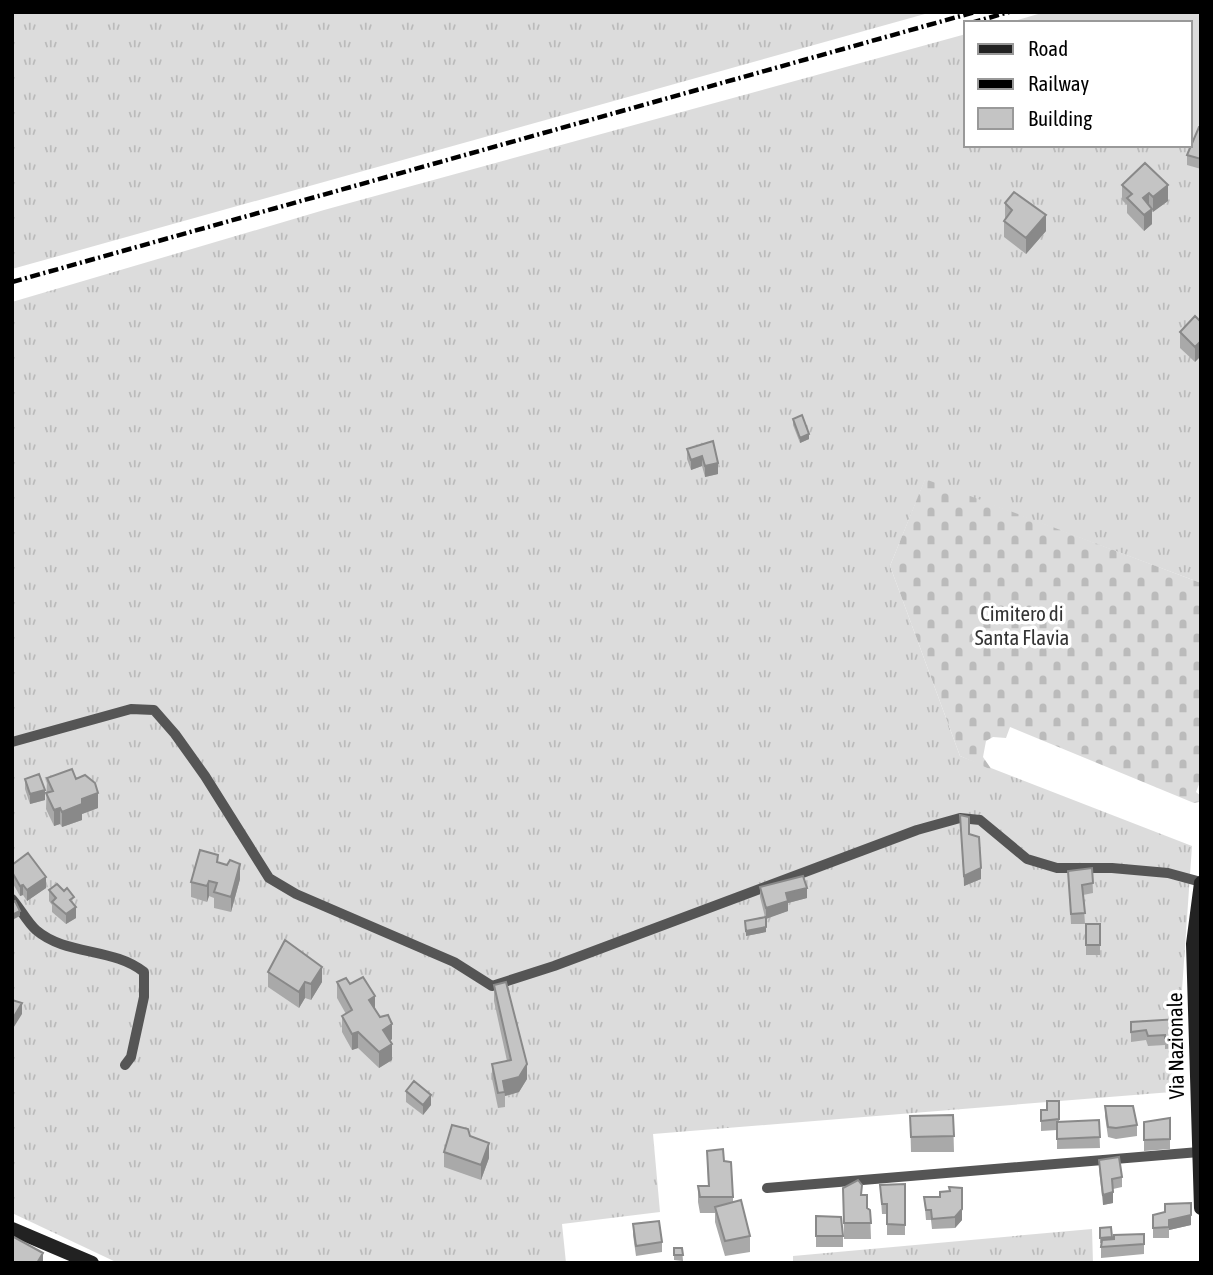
<svg xmlns="http://www.w3.org/2000/svg" width="1213" height="1275" viewBox="0 0 1213 1275" font-family="'Asap Condensed',sans-serif">
<style>
.grass{fill:url(#grass-tufts)}
.cemetery{fill:url(#cemetery-stones)}
.lines{fill:none;stroke-linecap:round;stroke-linejoin:round}
.street{stroke:#555;stroke-width:10}
.secondary{stroke:#222;stroke-width:14}
.rail{stroke:#000;stroke-width:4.5;stroke-dasharray:10 3.5 2 3.5;stroke-linecap:butt}
.wall{fill:#a9a9a9}
.shaded-wall{fill:#898989}
.building{fill:#c4c4c4;stroke:#898989;stroke-width:2}
.labels{text-anchor:middle;dominant-baseline:central;stroke-width:7;stroke-linejoin:round;paint-order:stroke}
.park-label{font-size:21px;fill:#333;stroke:#fff}
.street-label{font-size:21px;fill:#000;stroke:#fff}
</style>
<defs>
<pattern id="grass-tufts" width="24" height="20" patternUnits="userSpaceOnUse" patternTransform="scale(1.75)"><rect width="24" height="20" fill="#dcdcdc"/><path d="M3 7l-1-3M5 7V3M7 7l1-3M15 17l-1-3M17 17v-4M19 17l1-3" fill="none" stroke="#bbb"/></pattern>
<pattern id="cemetery-stones" width="16" height="16" patternUnits="userSpaceOnUse" patternTransform="scale(1.75)"><rect width="16" height="16" fill="#dcdcdc"/><path d="M2 7V4a2 2 0 0 1 4 0v3zM10 15v-3a2 2 0 0 1 4 0v3z" fill="#bbb"/></pattern>
</defs>
<rect width="100%" height="100%" fill="#fff"/>
<path class="grass" d="M12,12H932L12,269Z
M1045,12H1201V583L925,480L890,566L960,756L1192,846L1182,990L1184,1091L653,1134L660,1212L562,1224L566,1263H118L12,1213V302L324,210L966,34V145H1190V23H1007Z
M1092,1229L1093,1263H793V1256Z"/>
<path class="cemetery" d="M925,479L1201,583V779L1196,792L1201,796L1199,802L1194,803L1010,727L1006,738L993,737L986,741L983,757L992,770L960,756L890,566Z"/>
<g class="lines">
<path class="street" d="M12,742L131,709L154,710L175,734L205,776L269,878L296,894L454,962L492,986L554,966L917,830L960,818L980,820L1027,859L1057,868H1112L1168,873L1201,882
M12,899C20,908 27,922 36,930C66,956 113,947 144,972V997L131,1057L125,1065
M767,1188L1199,1152"/>
<path class="secondary" d="M1201,883L1193,944L1201,1208
M12,1229L92,1263"/>
<path class="rail" d="M971,23L1009,12
M12,282L975,12"/>
</g>
<path class="wall" d="M1201,127V169L1187,165V155Z
M1145,163L1168,201L1152,212V224L1144,231L1127,213V205L1122,200V185Z
M1005,203L1046,231L1026,254L1004,237V221L1005,219Z
M1201,322L1195,362L1180,348V332Z
M793,419L809,439L800,443L793,425Z
M713,441L718,474L705,477L702,466L691,470L687,459V449Z
M47,778L76,779L98,808L82,814V820L62,827L60,824L54,826L46,809Z
M25,779L45,800L30,804L25,789Z
M960,815L969,834L981,879L964,886Z
M218,862L240,879L231,912L214,908V898L209,896L207,902L191,897V882Z
M12,865L46,888L27,901L23,895L20,896L12,882Z
M1092,868L1093,893L1083,895L1085,924H1071L1068,871Z
M760,887L807,898L788,903V911L766,918V932L746,936L745,921L765,917L760,897Z
M49,890L74,904L76,918L66,924L52,912V905L49,901Z
M1086,924H1100V955H1086Z
M268,972L322,982L311,1000L305,998L299,1008L268,987Z
M337,982L350,984L375,1008L392,1039L390,1041L392,1060L379,1068L358,1048L352,1050L342,1032V1016L346,1014L337,998Z
M494,985L527,1079L519,1092L505,1096V1107L498,1108L492,1079V1064L507,1061L494,1001Z
M1178,1019L1179,1048L1165,1049V1045L1148,1046L1146,1040L1131,1042V1022Z
M406,1091L431,1105L423,1115L406,1102Z
M1059,1101V1122L1099,1120L1100,1148L1057,1149V1130L1041,1131V1110H1047Z
M1105,1106L1137,1125V1136L1116,1139L1108,1137L1105,1116Z
M953,1115L954,1152H911L910,1116Z
M1170,1118V1149L1144,1151V1122Z
M470,1136L489,1158L481,1180L444,1167V1152Z
M707,1151L724,1161L733,1197V1202L750,1236V1252L725,1256L715,1222V1213H700L698,1202V1186H708Z
M1099,1160L1122,1177V1187L1113,1189V1203L1103,1205L1099,1170Z
M905,1184V1235H887V1214H882L880,1185Z
M843,1188L862,1195L867,1208L870,1210L871,1239H844Z
M924,1197L962,1220L955,1228L932,1229L931,1220H926Z
M1165,1204L1191,1225L1169,1230V1238H1153V1215L1165,1213Z
M816,1216L843,1236V1247H816Z
M633,1224L662,1242V1252L636,1256L633,1235Z
M1111,1227L1112,1239L1144,1234V1254L1101,1258V1243H1100V1228Z
M674,1248H682L683,1261L674,1260Z"/>
<path class="shaded-wall" d="M1168,185V201L1153,212V197Z
M1149,193V208L1143,198Z
M1152,209V224L1144,231V215Z
M1046,215V231L1026,254V238Z
M1201,341V356L1195,362V347Z
M809,434V439L800,443V438Z
M702,456V466L691,470V460Z
M718,463V474L705,477V466Z
M45,790V800L30,804V794Z
M98,793V808L82,814V820L62,827V812L82,799Z
M60,808V824L54,826V810Z
M240,864V879L231,912V897Z
M981,868V879L964,886V876Z
M46,877V888L27,901V890Z
M209,881V896L207,902V886Z
M23,885V895L20,896V886Z
M807,888V898L788,903V911L766,919V908L786,893Z
M76,907V918L66,924V914Z
M20,911V916L12,920V915Z
M766,927V932L746,936V931Z
M322,967V982L311,1000V984Z
M305,982V998L299,1008V992Z
M375,996V1011L369,1000Z
M22,1003V1014L12,1030V1020Z
M392,1024V1039L383,1046V1030Z
M358,1032V1048L352,1050V1034Z
M392,1044V1060L379,1068V1052Z
M527,1064V1079L519,1092L505,1096L503,1081Z
M431,1095V1105L423,1115V1105Z
M489,1143V1158L481,1180V1165Z
M1113,1192V1203L1103,1205V1195Z
M962,1209V1220L955,1228V1217Z
M1191,1215V1225L1169,1230V1220Z
M43,1253V1263H37Z"/>
<path class="building" d="M1199,127H1201V159L1187,155Z
M1145,163L1168,185L1153,197L1149,193L1143,198L1152,209L1144,215L1127,198L1132,194L1122,185Z
M1014,192L1046,215L1026,238L1004,221L1012,210L1005,203Z
M1195,316L1201,322V341L1195,347L1180,332Z
M802,415L809,434L800,438L793,419Z
M713,441L718,463L705,466L702,456L691,460L687,449Z
M72,769L76,779L85,775L95,783L98,793L82,799V804L62,812L60,808L54,810L46,793L53,791L47,778Z
M39,774L45,790L30,794L25,779Z
M960,815L969,817V834L979,837L981,868L964,876Z
M200,850L218,855L217,862L227,865L230,860L240,864L231,897L214,892L217,883L209,881L207,886L191,882Z
M28,853L46,877L27,890L23,885L20,886L12,872V865Z
M1092,868L1093,883L1082,885L1085,913L1071,914L1068,871Z
M803,876L807,888L786,893L788,901L766,908L760,887Z
M57,884L64,891L67,888L74,897L70,900L76,907L66,914L52,902L56,898L49,890Z
M15,901L20,911L12,915V902Z
M766,917V927L746,931L745,921Z
M1086,924H1100V945H1086Z
M285,940L322,967L311,984L305,982L299,992L268,972Z
M363,977L375,996L369,1000L380,1017L388,1015L392,1024L383,1030L392,1044L379,1052L358,1032L352,1034L342,1016L352,1010L337,982L346,978L350,984Z
M506,982L527,1064L519,1077L503,1081L505,1092L498,1093L492,1064L511,1060L494,985Z
M12,1000L22,1003L12,1020Z
M1178,1019L1179,1037L1165,1038V1035L1148,1036L1146,1030L1131,1032V1022Z
M414,1081L431,1095L423,1105L406,1091Z
M1047,1101H1059V1119L1041,1121V1110H1047Z
M1105,1106H1133L1137,1125L1116,1128L1108,1127Z
M953,1115L954,1136L911,1137L910,1116Z
M1170,1118V1139L1144,1140V1122Z
M1099,1120L1100,1137L1057,1139V1122Z
M452,1125L468,1129L470,1136L489,1143L481,1165L444,1152Z
M723,1149L724,1161L731,1162L733,1197H700L698,1186H709L707,1151Z
M1119,1157L1122,1177L1112,1179L1113,1192L1103,1195L1099,1160Z
M858,1180L862,1185L861,1195H867V1208L870,1210L871,1223H844L843,1188Z
M905,1184V1225L887,1224V1204H882L880,1185Z
M949,1187L962,1188V1209L955,1217L932,1219L931,1210H926L924,1197H940V1192L950,1191Z
M741,1200L750,1236L725,1241L715,1207Z
M1191,1203V1215L1169,1220V1227L1153,1228V1215L1165,1212V1204Z
M816,1216L841,1217L843,1236H816Z
M659,1221L662,1242L636,1246L633,1224Z
M1111,1227L1112,1237L1100,1238V1228Z
M1144,1234V1244L1101,1247L1102,1240L1114,1239V1235Z
M12,1236L43,1253L37,1263H12Z
M674,1248H682L683,1255H674Z"/>
<g class="labels">
<g class="park-label">
<text x="1022" y="613">Cimitero di<tspan x="1022" dy="24">Santa Flavia</tspan></text>
</g>
<g class="street-label">
<text transform="translate(1175 1046) rotate(-91)">Via Nazionale</text>
</g>
</g>
<rect width="1213" height="1275" fill="none" stroke="#000000" stroke-width="28"/>
<rect x="964" y="21" width="228" height="126" fill="#ffffff" stroke="#999999" stroke-width="2"/>
<rect x="978" y="44" width="35" height="10" fill="#222222" stroke="#999999" stroke-width="2"/>
<text x="1028" y="56" font-size="21" fill="#000000">Road</text>
<rect x="978" y="79" width="35" height="10" fill="#000000" stroke="#999999" stroke-width="2"/>
<text x="1028" y="91" font-size="21" fill="#000000">Railway</text>
<rect x="978" y="108" width="35" height="21" fill="#c4c4c4" stroke="#999999" stroke-width="2"/>
<text x="1028" y="126" font-size="21" fill="#000000">Building</text>
</svg>
